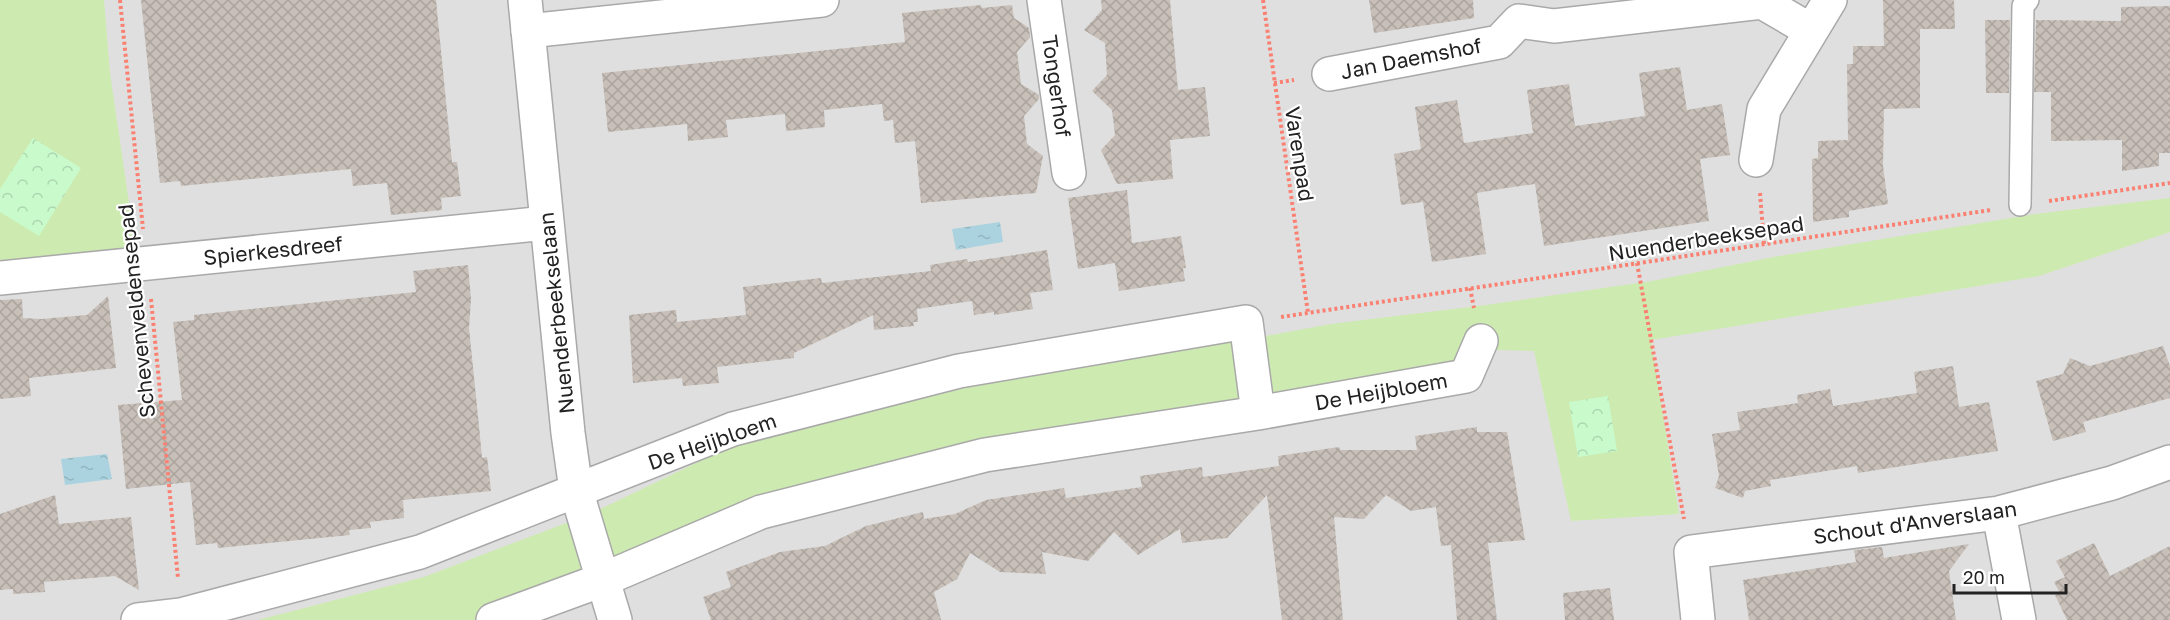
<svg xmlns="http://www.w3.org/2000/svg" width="2170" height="620" viewBox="0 0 2170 620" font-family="'Golos Text',sans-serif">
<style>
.residential{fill:#e0dfdf}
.grass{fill:#cdebb0}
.park{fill:url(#park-crowns)}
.water{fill:url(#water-ripples)}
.building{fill:url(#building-cross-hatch)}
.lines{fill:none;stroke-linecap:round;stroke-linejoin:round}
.service-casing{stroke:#a9a9a9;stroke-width:24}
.minor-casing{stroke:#a9a9a9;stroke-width:36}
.tertiary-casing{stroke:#a9a9a9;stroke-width:36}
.path{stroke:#fa8072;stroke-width:4;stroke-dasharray:3 3;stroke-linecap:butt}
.service{stroke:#fff;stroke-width:21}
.minor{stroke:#fff;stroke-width:33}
.tertiary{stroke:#fff;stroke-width:33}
.labels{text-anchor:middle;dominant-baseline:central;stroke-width:4.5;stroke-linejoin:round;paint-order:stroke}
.street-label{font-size:21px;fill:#222;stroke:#fff}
</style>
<defs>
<pattern id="park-crowns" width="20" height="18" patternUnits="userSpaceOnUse" patternTransform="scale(1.5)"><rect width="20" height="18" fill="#c8facc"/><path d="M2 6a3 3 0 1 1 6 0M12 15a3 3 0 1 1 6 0" fill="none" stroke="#acd6af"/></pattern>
<pattern id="water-ripples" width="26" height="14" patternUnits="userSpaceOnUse" patternTransform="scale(1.5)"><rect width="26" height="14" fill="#aad3df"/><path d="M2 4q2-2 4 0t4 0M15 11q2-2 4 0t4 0" fill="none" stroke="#92b5bf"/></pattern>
<pattern id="building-cross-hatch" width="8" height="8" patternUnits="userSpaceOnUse" patternTransform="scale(1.5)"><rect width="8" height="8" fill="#c7bfb8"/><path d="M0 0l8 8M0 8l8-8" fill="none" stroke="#aba49e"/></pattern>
</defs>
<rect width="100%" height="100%" fill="#f2efe9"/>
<path class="residential" d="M0,0H2170V620H0Z"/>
<path class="grass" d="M0,0H104L110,73L138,264L0,274Z
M2170,198V232L2039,276L1651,340L1679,514L1571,521L1534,351L1496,350L1481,385L1272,423L1000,464L776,521L481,620H258L424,577L590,514L748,438L974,380L1255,338L1331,324L1486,305L1652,281L1779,256L2035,214Z"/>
<path class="park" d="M33,138L81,168L39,236L0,212V189Z
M1608,396L1617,451L1578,457L1569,402Z"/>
<path class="water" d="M1000,222L1003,242L956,250L952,229Z
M107,454L112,479L65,485L61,459Z"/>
<path class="building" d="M141,0H436L452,162H457L461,196L441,198L442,210L391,215L387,183L353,186L351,169L181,186L180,181L160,183Z
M1101,0H1170L1178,90L1205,87L1210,136L1170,140L1173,179L1117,184L1101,150L1115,135L1112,110L1092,91L1107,75L1105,43L1084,30L1102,10Z
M1369,0H1473L1474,18L1374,33Z
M1883,0H1954L1955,29H1920V108L1884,109L1883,166L1888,204L1849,211V217L1813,222L1812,159L1818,158V141L1848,140L1847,64H1853V46H1884Z
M981,5L982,8L1012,5L1014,18L1029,28L1030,37L1017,52L1021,84L1039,95V99L1024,116L1027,144L1043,156L1036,193L921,203L915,141L895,143L893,120L884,121L882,104L824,110L825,127L786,131L785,114L726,120L728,137L688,141L687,124L608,132L602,73L905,42L902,13Z
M2170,6V153H2159V166L2122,171V140L2051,141V92H2034L2036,20L2121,21V7Z
M1985,20H2010L2009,93H1986Z
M1680,67L1687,110L1722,104L1730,155L1700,159L1709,221L1544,246L1535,184L1506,188L1477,193L1486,254L1432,262L1423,202L1401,205L1394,154L1421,149L1415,107L1457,100L1464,143L1498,138L1533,133L1527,90L1569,84L1575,126L1645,116L1639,73Z
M1127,190L1132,243L1181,236L1186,268H1183L1185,281L1119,291L1115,263L1078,269L1068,198Z
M1047,250L1053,290L1030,293L1033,309L994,315V312L974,315L972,301L917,309L918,322H913L914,326L874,330L873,315L794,353V358L717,367L719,383L683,386L682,378L633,383L629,315L676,310L677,322L746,315L743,287L821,278L822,283L931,271L930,265L967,259L968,262Z
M468,265L471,299L469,328L479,426L482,458L487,457L491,491L403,500L404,518L370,522L371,528L349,530L350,535L218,548L217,543L196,545L190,482L126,489L118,405L182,400L173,322L194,320V315L416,292L413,271Z
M108,296L116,368L29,378L31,396L0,399V300L22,299L23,318L41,319L87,315Z
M2163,346L2170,366V398L2083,422L2086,432L2053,441L2036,381L2063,374L2070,358L2090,366Z
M1953,366L1959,407L1989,402L1998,451L1858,473L1857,466L1770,480L1771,486L1745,491L1743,498L1715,488L1719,476L1712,434L1740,430L1737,412L1798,403L1797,395L1830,389L1833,406L1917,393L1914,372Z
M1477,427V432H1507L1525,540L1488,543L1497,620H1457L1451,545L1441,546L1436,507L1411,511L1386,495L1364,519L1334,517L1343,620H1282L1267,495L1227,538L1182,543L1180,529L1138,555L1114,532L1088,561L1042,552L1046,574L1000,572L970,553L957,579L934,592L941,620H711L703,597L731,587L726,572L780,552L825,546L866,526L923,512L924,519L955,514L986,500L1064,488L1066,498L1142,487L1140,476L1202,467L1203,477L1279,466L1278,456L1339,447L1340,450H1417L1415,436Z
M55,495L59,524L131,517L139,590L115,576L44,582L45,592L13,594V589L0,590V514Z
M2094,543L2110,576L2170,546V620H2067L2055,595L2060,593L2054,582L2065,577L2056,561Z
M1969,544L1949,571L1956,620H1749L1743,580L1856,562L1854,550H1856L1882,547L1884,558Z
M1610,588L1614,620H1565L1563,593Z"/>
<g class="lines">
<g class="service-casing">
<path id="service" d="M2020,205L2023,6L2028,0"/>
</g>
<g class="minor-casing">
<path id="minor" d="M1044,0L1069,173
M528,31L822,0
M1329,74L1499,42L1519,21L1554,26L1762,2L1810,30
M1756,160L1764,109L1830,0
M0,278L546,223
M1999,513L2019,620
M138,620L181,615L420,552L733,429L959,371L1246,322L1258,413
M493,620L602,580L761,512L985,455L1258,413L1466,376L1481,341
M1698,620L1691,552L1999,513L2112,483L2170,462"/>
</g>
<g class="tertiary-casing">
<path id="tertiary" d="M525,0L568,433L576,490L615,620"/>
</g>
<path class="path" d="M120,0L143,229
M1263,0L1308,313
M1274,83L1294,80
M1760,193L1764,244
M2049,201L2170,183
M1637,263L1684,519
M1470,288L1474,308
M151,299L178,578
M1281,317L1991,210"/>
<use href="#service" class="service"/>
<use href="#minor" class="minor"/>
<use href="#tertiary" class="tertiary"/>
</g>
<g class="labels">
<g class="street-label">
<text transform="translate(1411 58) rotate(-11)">Jan Daemshof</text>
<text transform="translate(1057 86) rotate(82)">Tongerhof</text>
<text transform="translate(1300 154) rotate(81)">Varenpad</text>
<text transform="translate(1706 238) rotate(-9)">Nuenderbeeksepad</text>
<text transform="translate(273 250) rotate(-6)">Spierkesdreef</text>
<text transform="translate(136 311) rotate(-96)">Schevenveldensepad</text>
<text transform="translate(556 313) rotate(-96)">Nuenderbeekselaan</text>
<text transform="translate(1381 391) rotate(-10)">De Heijbloem</text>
<text transform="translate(712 441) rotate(-19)">De Heijbloem</text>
<text transform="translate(1915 522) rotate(-8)">Schout d'Anverslaan</text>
</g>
</g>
<path d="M1954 584v9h112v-9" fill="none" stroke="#222222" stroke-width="3"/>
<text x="1963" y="584" font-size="18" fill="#222222" stroke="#ffffff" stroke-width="4.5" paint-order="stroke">20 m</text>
</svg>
